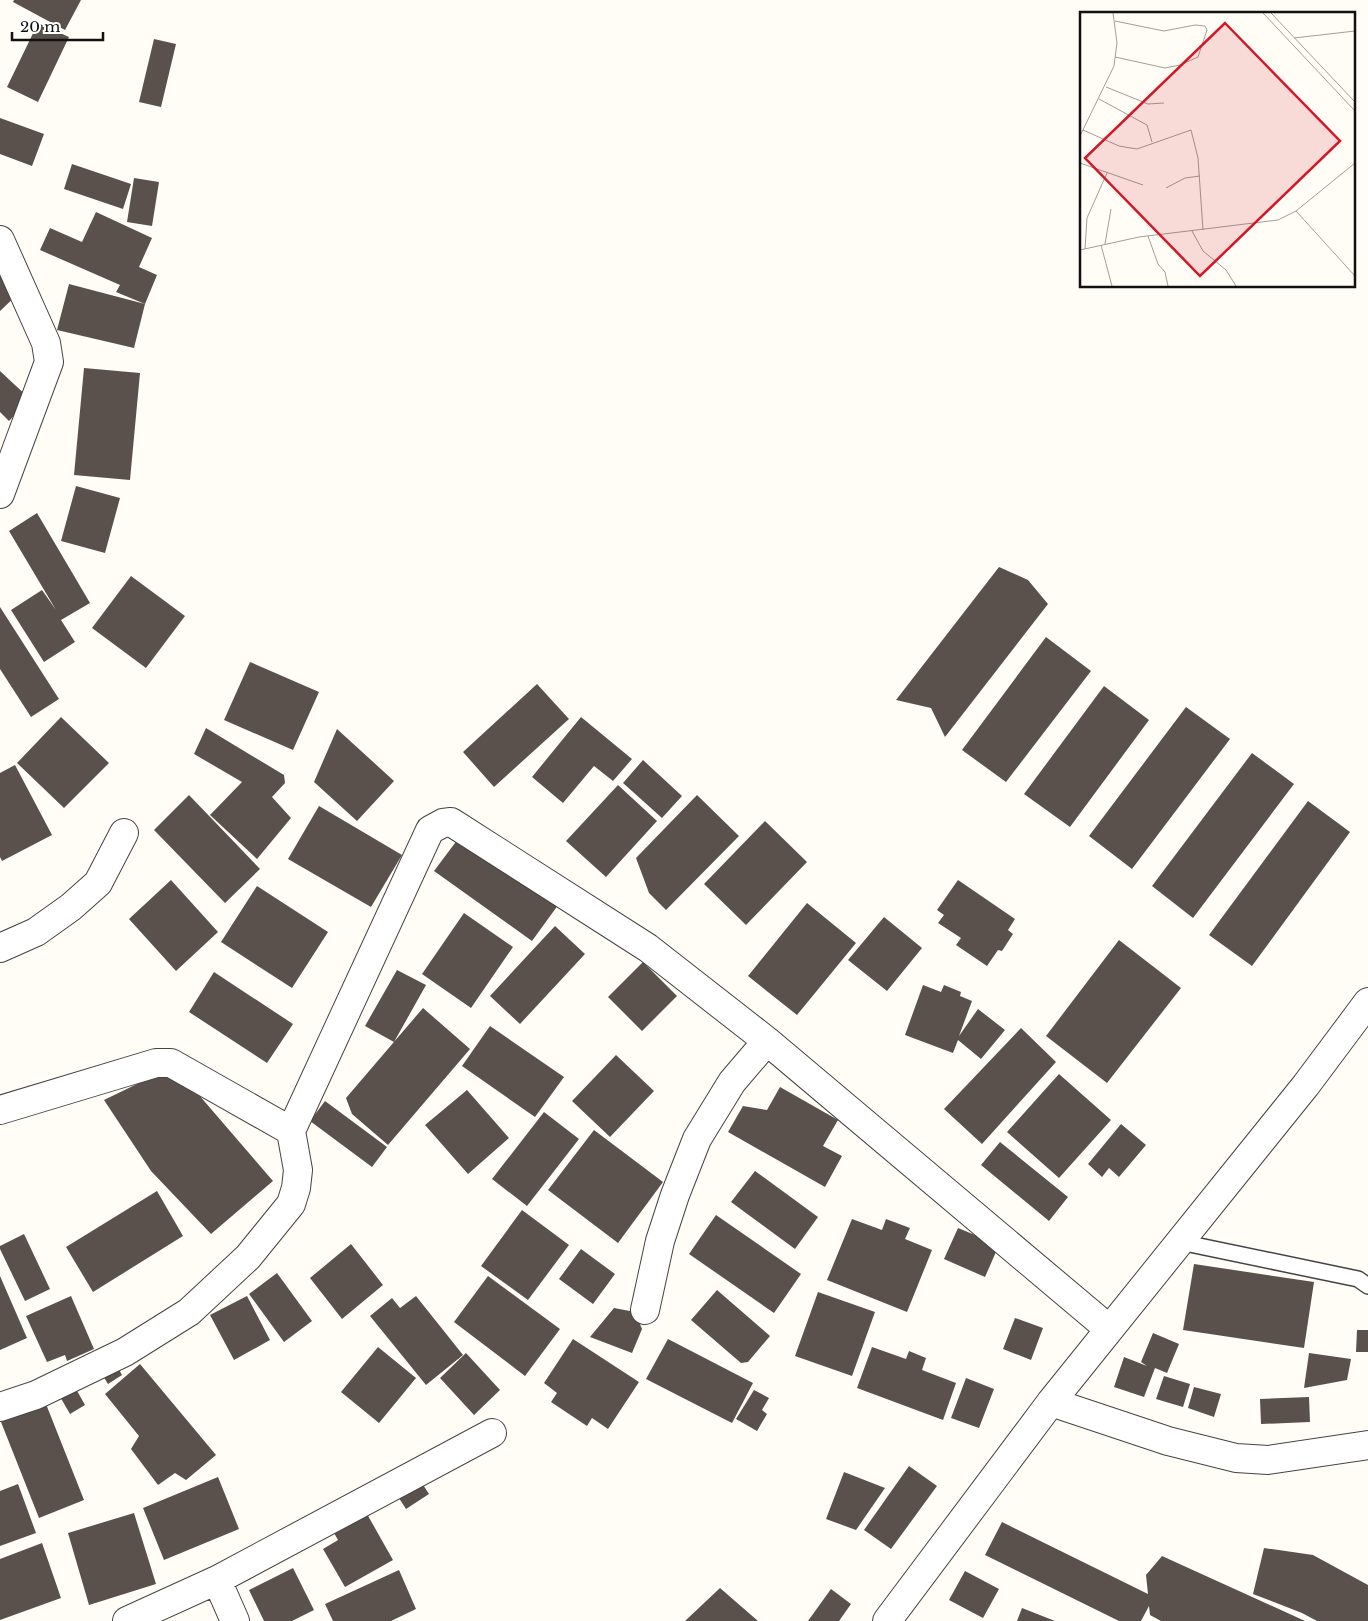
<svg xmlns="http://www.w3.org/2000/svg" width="1368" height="1621" viewBox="0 0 1368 1621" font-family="'Libre Baskerville',serif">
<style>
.building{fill:#5b514c}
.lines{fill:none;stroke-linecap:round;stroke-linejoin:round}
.service-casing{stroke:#444;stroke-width:18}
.minor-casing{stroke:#444;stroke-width:30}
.service{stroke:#fff;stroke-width:15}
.minor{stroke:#fff;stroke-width:28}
.inset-road{fill:none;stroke:#a09f9a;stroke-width:1}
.view{fill:#d31727;fill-opacity:0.15;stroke:#d31727;stroke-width:2.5}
.inset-edge{fill:none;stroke:#111;stroke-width:2.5}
</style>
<rect width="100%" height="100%" fill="#fffdf5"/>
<path class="building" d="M14,0H81L65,30L13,2Z
M38,23L69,37L38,102L7,87Z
M154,39L176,44L161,107L139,102Z
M0,118L44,134L32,166L0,154Z
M72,164L131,184L123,209L64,189Z
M134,178L159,182L152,226L127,222Z
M96,212L152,238L139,267L157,275L145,304L134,348L57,330L69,284L145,304L116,292L120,285L40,250L50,228L82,242Z
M0,274L19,293L0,311Z
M84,368L140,373L130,480L74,475Z
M0,371L30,399L9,421L0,412Z
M76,486L120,498L105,553L61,541Z
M37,513L90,603L61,620L75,642L44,662L11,610L42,590L56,610L9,531Z
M999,567L1028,580L1048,604L945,737L931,708L896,700Z
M131,576L185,616L146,668L92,628Z
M0,607L59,699L31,717L0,669Z
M1046,637L1091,671L1006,782L962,750Z
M250,662L319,692L293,750L224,720Z
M537,684L569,719L494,787L463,752Z
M1104,686L1149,720L1070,827L1024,794Z
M1186,707L1230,739L1132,869L1089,836Z
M61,717L109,763L64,808L17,763Z
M581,717L632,759L613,781L594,766L563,803L532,777Z
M206,728L284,775L285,783L272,797L291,818L257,859L210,815L242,782L194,754Z
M337,729L394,781L357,821L314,782Z
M1252,753L1294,784L1193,918L1152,886Z
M643,760L682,796L662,818L623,783Z
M15,765L52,835L2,861L0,857V773Z
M618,785L657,821L606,877L566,841Z
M189,795L260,869L225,903L154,830Z
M697,795L739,836L666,910L649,893L636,858Z
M1308,801L1350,832L1252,966L1209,935Z
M319,806L402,855L371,907L288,859Z
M765,821L807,862L746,925L704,884Z
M464,831L561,901L532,941L434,871Z
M171,880L218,932L176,971L129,919Z
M958,880L1015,919L1008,930L1013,934L1002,951L998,950L987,966L956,945L961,938L938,923L944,915L937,910Z
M257,886L328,932L292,988L221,942Z
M807,903L856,943L797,1015L748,976Z
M464,913L513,947L471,1008L422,974Z
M884,917L922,948L887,991L848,960Z
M555,926L585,954L520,1024L490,996Z
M1119,940L1181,988L1107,1083L1046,1036Z
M643,962L677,996L642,1031L608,997Z
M397,970L426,985L394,1042L365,1026Z
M214,972L293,1024L267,1063L189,1012Z
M923,985L941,992L944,985L961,992L960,996L972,1001L959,1036L978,1009L1005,1030L981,1059L958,1040L953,1053L905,1035Z
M423,1008L470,1049L388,1145L352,1114L346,1098Z
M490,1026L564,1077L535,1117L462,1066Z
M1021,1028L1056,1062L982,1144L944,1109Z
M616,1055L654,1091L610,1137L572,1101Z
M174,1066L273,1181L211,1234L151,1171L104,1100Z
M1059,1074L1111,1120L1059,1178L1007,1132Z
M780,1087L838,1120L823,1146L842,1156L825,1187L728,1132L743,1106L767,1110Z
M467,1090L509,1138L468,1174L425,1125Z
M325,1101L387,1147L372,1167L310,1121Z
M544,1112L579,1139L527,1206L492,1179Z
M1121,1124L1146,1145L1119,1177L1109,1168L1102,1177L1088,1164Z
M594,1130L663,1182L618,1243L548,1190Z
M1000,1142L1068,1197L1049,1221L981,1165Z
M755,1171L818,1217L795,1249L731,1202Z
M157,1191L183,1236L93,1292L66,1247Z
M522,1210L569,1245L528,1300L481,1266Z
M716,1215L801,1274L774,1313L689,1254Z
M852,1219L882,1230L886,1219L910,1228L905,1239L932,1250L907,1312L827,1280Z
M958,1228L999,1245L985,1277L944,1259Z
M24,1234L50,1289L25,1301L0,1249V1246Z
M351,1244L383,1285L342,1319L310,1278Z
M581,1249L615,1274L593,1304L559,1279Z
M1194,1264L1314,1282L1304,1348L1183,1330Z
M277,1273L312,1321L284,1342L249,1294Z
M0,1276L27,1338L0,1350Z
M488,1276L560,1329L525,1376L454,1322Z
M717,1290L770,1336L748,1362L741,1363L691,1320Z
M818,1292L875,1312L852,1376L795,1356Z
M71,1296L94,1349L67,1361L65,1355L47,1362L26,1316Z
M247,1296L270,1340L234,1360L210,1315Z
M416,1296L463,1355L426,1385L370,1316L392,1298L400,1308Z
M614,1308L635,1312L642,1329L632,1353L590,1337Z
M1015,1318L1043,1328L1031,1360L1003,1349Z
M1357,1330H1368V1352H1356Z
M1153,1333L1179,1344L1167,1373L1155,1368L1144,1397L1114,1387L1124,1357L1147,1366L1141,1362Z
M573,1339L639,1382L608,1429L592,1418L587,1426L551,1402L557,1393L544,1383Z
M668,1339L753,1383L732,1423L646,1379Z
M378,1347L416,1378L379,1423L341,1392Z
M872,1347L906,1359L909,1351L926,1358L922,1370L956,1383L943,1420L857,1388Z
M466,1353L500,1390L474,1415L440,1378Z
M1309,1353L1351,1359L1347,1380L1304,1388Z
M115,1362L122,1375L108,1384L100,1371Z
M140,1364L216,1455L186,1480L175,1473L158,1485L131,1449L139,1436L105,1394Z
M1164,1376L1190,1384L1183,1407L1156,1399Z
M966,1378L994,1389L979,1428L951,1418Z
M71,1380L85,1405L70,1414L55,1388Z
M1194,1387L1221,1394L1214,1417L1188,1408Z
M754,1390L769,1398L762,1410L767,1414L757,1431L736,1419Z
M1309,1397L1310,1422L1261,1424L1260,1399Z
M46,1404L84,1500L39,1518L1,1422Z
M909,1466L937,1486L891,1549L864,1530Z
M844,1472L885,1488L856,1530L826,1519Z
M218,1477L239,1529L164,1560L143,1508Z
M420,1480L429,1494L406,1509L397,1495Z
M18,1484L36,1533L0,1546V1491Z
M134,1513L156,1584L89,1605L68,1533Z
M367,1514L393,1560L345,1587L323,1549L338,1540L334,1533Z
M1002,1522L1148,1594L1146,1575L1162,1556L1305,1621H1161L1150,1615L1149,1606L1141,1621H1119L985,1555Z
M42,1543L61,1598L0,1620V1559Z
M1264,1548L1313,1555L1368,1585V1621H1317L1302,1613L1253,1594Z
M293,1568L314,1610L292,1621H264L249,1590Z
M399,1570L416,1609L391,1621H333L325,1604Z
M965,1571L999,1589L983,1618L949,1600Z
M720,1588L758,1621H685Z
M831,1589L851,1604L839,1621H808Z
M1022,1608L1055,1621H1017Z"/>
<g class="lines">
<g class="service-casing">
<path id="service" d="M1180,1242L1358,1279L1368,1286"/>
</g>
<g class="minor-casing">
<path id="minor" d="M0,240L46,343L49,362L0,494
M0,948L36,932L71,907L98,883L124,833
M0,1110L156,1063H171L291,1131
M645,1310L660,1241L675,1195L697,1139L732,1082L767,1041
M1051,1402L1168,1441L1236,1458L1268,1460L1368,1445
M0,1407L36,1395L125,1352L189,1312L248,1257L291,1204L296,1188L298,1170L291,1131L430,830L443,823L451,822L648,948L767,1041L1109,1329
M217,1580L235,1621
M127,1621L217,1580L492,1433
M887,1621L1051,1402L1306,1085L1368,1002"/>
</g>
<use href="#service" class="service"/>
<use href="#minor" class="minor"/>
</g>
<g transform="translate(1080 12)">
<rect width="275" height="275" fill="#fffdf5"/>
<path class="inset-road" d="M183,1L275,99M191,1L275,90M35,9L84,19L115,13L125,14L127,18L118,45L100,53L85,56L35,45M214,26L275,19M26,75L68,92L84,91M19,87L67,113L72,130M3,118L39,134L57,137L111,118L118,146L123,218M0,124L34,54L37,31L33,1M0,151L63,173M86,176L105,166L120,164M216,199L275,264M112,219L123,239L146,258L156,274M68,224L78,252L85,260L88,274M25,232L31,197M21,233L32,274M5,237L7,206L27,161M0,238L59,225L198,208L216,199L275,151"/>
<path class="view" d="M145,11L260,129L120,264L5,146Z"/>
<rect width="275" height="275" class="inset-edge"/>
</g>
<path d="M12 32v8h91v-8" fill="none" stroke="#111111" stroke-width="2.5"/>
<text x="20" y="32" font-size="15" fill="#111111" stroke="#ffffff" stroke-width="4" paint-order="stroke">20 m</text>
</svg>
